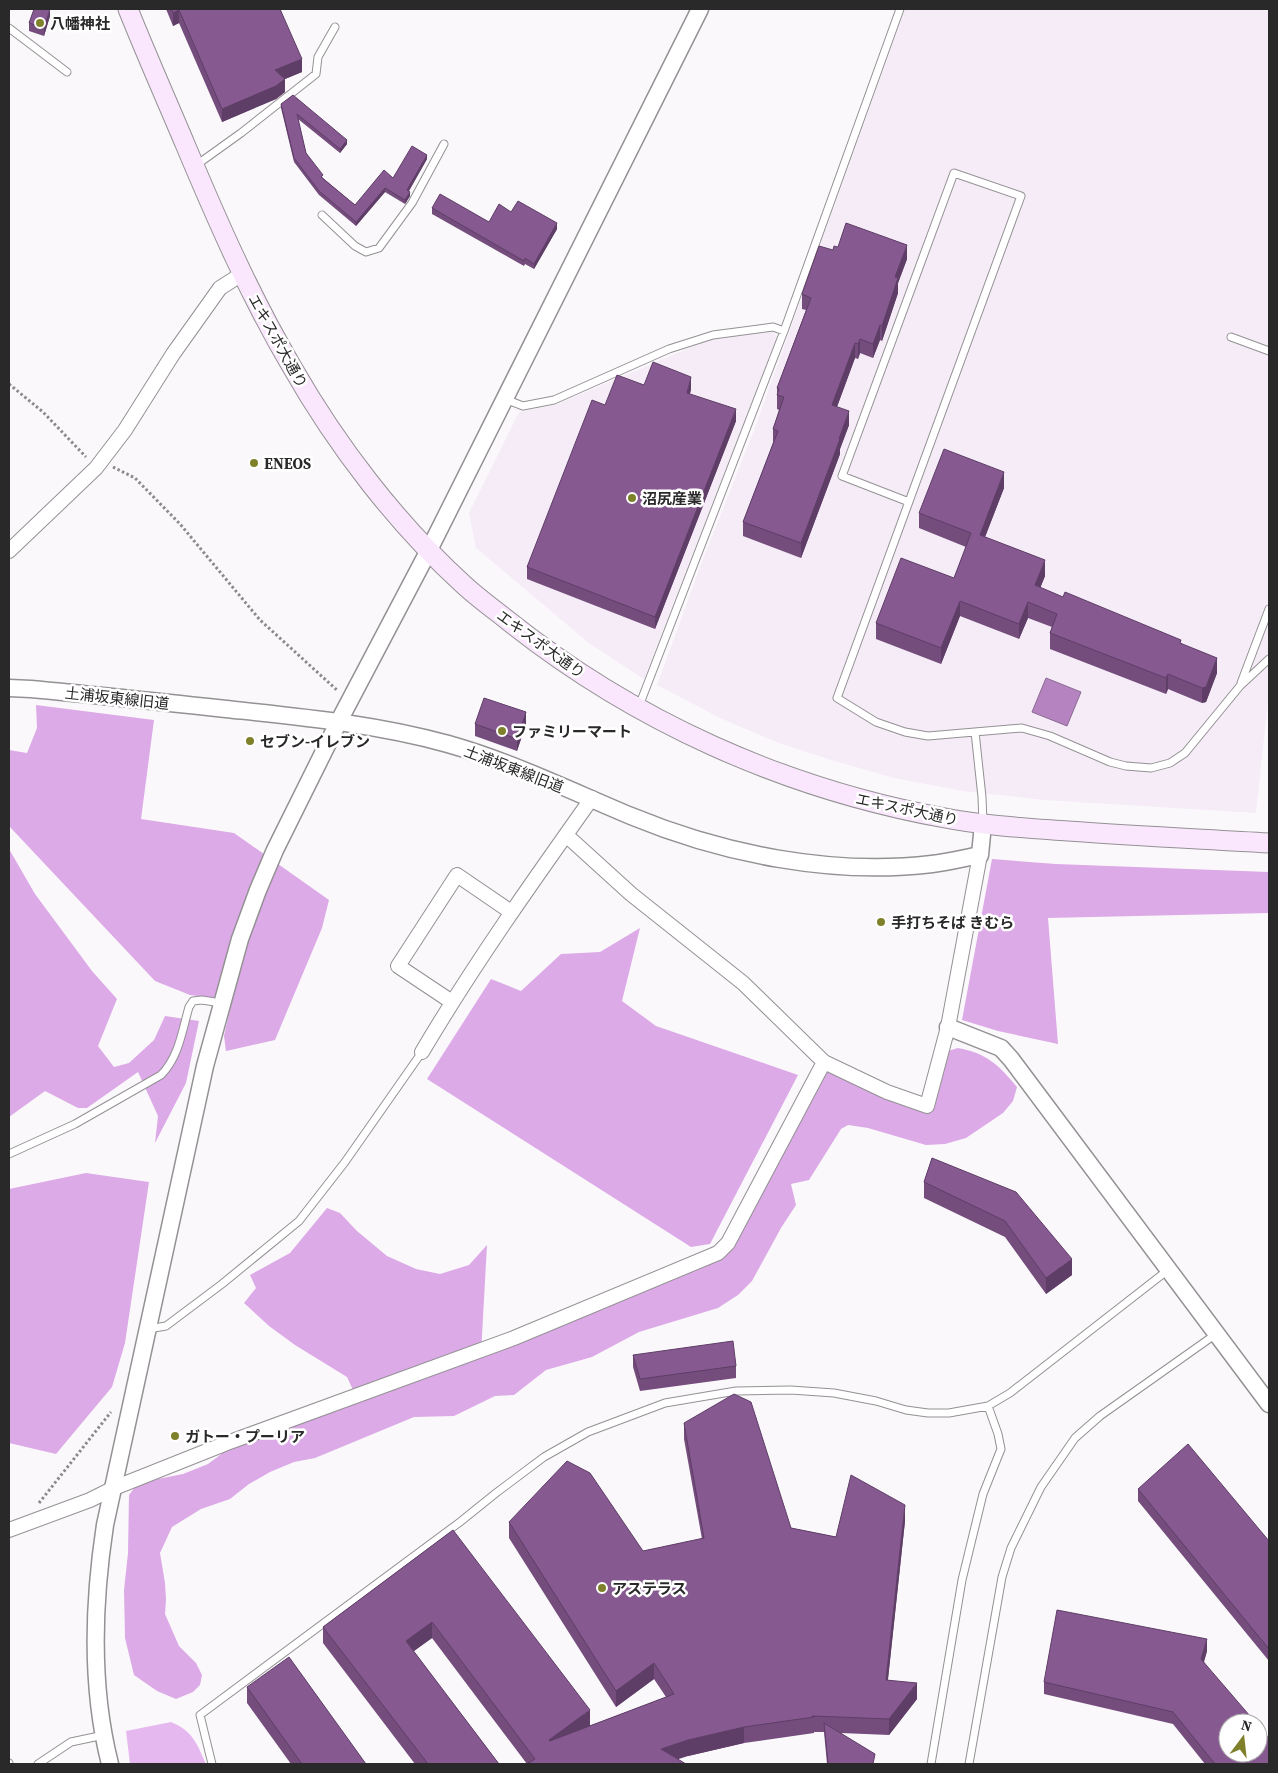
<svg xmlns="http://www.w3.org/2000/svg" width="1278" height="1773" viewBox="0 0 1278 1773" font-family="'Source Serif 4','Noto Sans JP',serif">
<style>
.built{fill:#f5ecf7}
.green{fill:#e5b8ef}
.forest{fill:#dcaae7}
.water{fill:#b584c0;stroke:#8b6993}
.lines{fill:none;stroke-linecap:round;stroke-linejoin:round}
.service-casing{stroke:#949194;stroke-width:9}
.minor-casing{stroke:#949194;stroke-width:16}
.tertiary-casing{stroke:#949194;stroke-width:19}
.secondary-casing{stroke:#949194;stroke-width:21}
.path{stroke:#8b898c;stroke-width:3;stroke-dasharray:2.5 2.5;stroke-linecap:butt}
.service{stroke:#fff;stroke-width:7}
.minor{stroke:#fff;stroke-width:14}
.tertiary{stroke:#fff;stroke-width:16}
.secondary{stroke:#fae7fe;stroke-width:19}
.wall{fill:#744d7d}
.shaded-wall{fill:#5e3e66}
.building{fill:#875991;stroke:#5e3e66}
.poi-dot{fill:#7f802a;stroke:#fff;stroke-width:2}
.labels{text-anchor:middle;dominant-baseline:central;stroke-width:5;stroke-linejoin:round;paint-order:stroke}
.poi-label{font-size:15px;font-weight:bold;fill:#2a292a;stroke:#fff;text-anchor:start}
.street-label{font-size:15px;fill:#2a292a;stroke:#fff}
</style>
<rect width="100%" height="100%" fill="#fbf8fc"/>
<path class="built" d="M905,9H1269V691L1256,813L1044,800L963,791L894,778L831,760L776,742L720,718L657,685L703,559L753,433Z
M772,331L777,337L644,679L590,644L476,548L469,513L519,412L555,405L710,339Z"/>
<path class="green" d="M171,1722C193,1731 197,1744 206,1764H130L126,1731Z"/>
<path class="forest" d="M36,705L154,720L141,819L234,833L329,900L322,928L275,1040L226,1051L224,1036L232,1001L190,995L155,981L9,826V750L27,753L37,728Z
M9,849L35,894L92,971L117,999L98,1046L114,1067L129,1063L154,1040L165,1016L199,1021L186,1083L155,1143L158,1116L138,1072L87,1108H78L45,1091L9,1117Z
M992,859L1056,864L1269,872V913L1048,918L1058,1044L998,1031L962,1020Z
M640,928L622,1001L656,1026L798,1075L710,1244L691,1247L427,1079L491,979L521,991L561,954L600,952Z
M958,1048C986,1053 999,1065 1017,1087L1013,1101L1003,1113L966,1138L945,1144L926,1145L868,1128L848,1125L841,1129L809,1180L791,1184L796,1205L781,1228L752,1281L738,1295L718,1308L639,1332L592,1357L546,1370L514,1395L495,1396L454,1416L414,1417L315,1458L294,1462L270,1472L249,1484L230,1499L201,1509L172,1527L160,1553L165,1583L166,1600L165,1614L179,1646L196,1663L202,1675L200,1685L193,1692L176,1699L157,1691L134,1675L125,1638L124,1590L128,1553L129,1495L138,1483L183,1474L208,1464L228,1449L295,1422L328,1414L350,1400L353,1390L347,1377L295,1345L269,1326L244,1303L256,1288L250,1275L290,1253L327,1208L340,1213L357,1231L387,1256L416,1269L440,1274L469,1265L487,1245L481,1354L720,1258L823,1074L830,1072L912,1107L931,1113L939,1076L948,1051Z
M86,1173L149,1182L125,1343L112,1387L56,1454L9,1443V1189Z"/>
<path class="water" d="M1046,678L1081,692L1067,726L1032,712Z"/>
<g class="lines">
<g class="service-casing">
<path id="service" d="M9,28L67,72
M195,166L241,133L316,74L318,57L335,27
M322,215L355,246L366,252L379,248L412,203L444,144
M1231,337L1269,351
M505,399L523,406L554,400L669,349L713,335L773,327L784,331
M909,502L842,476L954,173L1021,196L837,698L876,722L905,732L928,736L1022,728L1050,736L1110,762L1126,766L1151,768L1170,763L1185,753L1240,686L1269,659
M1241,683L1269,609
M639,706L784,331L900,9
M975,732L982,797L983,823
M9,1154L75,1124L161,1075C179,1057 182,1031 189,1007L193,1001L202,1000L221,1003
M148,1329L166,1326L222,1284L299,1221L345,1162L422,1052
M9,1763V1764
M38,1764L71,1742L104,1735
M212,1764L200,1715L460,1522L496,1493L544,1457L588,1432L665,1403L736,1391L791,1390L834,1393L876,1401L906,1410L928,1413H949L988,1406L1010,1393L1168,1270
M931,1764L962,1580L983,1494L1001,1449L998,1434L988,1406
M969,1764L1002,1577L1011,1548L1041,1487L1075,1438L1100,1416L1216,1334"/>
</g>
<g class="minor-casing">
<path id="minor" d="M9,551L96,468L125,430L173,354L220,288L242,274
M566,835L631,894L743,983L824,1062L887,1092L927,1106L948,1027L980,855
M452,1002L398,966L457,875L511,912
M422,1052C474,964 533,881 592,798
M9,1530L90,1500L114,1488L227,1443L514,1338L718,1253L728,1243L824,1062"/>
</g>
<g class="tertiary-casing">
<path id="tertiary" d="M9,688L31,689C96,695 161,702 226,709C301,717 376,724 448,744C512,762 571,791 631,816C723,854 832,876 932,864C949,862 964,858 980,855L983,824
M948,1027L1001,1048L1011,1059L1269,1404
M110,1764C90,1686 93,1604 105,1525L205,1066L240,939L258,890L275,850L339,721L429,550L700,9"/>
</g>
<g class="secondary-casing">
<path id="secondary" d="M128,9C146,54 166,99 185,144C217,220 250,296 292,367C337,446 397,524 464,585C477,597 492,608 506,619C633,721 785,789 945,818C986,826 1027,828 1068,831C1135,836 1202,839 1269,843"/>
</g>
<path class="path" d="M9,384L43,412L86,457
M113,467L135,478L180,524L260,620L338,691
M39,1503L111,1412"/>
<use href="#service" class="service"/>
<use href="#minor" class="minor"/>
<use href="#tertiary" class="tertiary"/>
<use href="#secondary" class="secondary"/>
</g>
<path class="wall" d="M166,9H280L302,72L285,79V92L276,99L222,122L179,23L173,26Z
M50,16L44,36L29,31V23Z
M281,104L347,144L340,153L298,119L306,153L323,178L355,205L393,178L427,159L409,191L410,196L405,204L385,192L356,226L319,195L294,162L281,108Z
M432,208L489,222L511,212L557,229L534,269L525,264L524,266L432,214Z
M838,247L907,259L898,283V293L882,341L880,340L873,358L860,353L858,359L855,358L837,407L849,425L840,449V454L801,558L743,536V522L773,443V429L779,410L777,409V388L806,310L802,309V294L833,250Z
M644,385L691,389L690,394L736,421L655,629L527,579V567L605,405Z
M1004,488L985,537L1045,576L1040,588L1181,643L1217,673L1206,702L1202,703L1168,689L1166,694L1050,649V633L1052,627L1028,618L1019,639L960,616L941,664L876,639V623L954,578L966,547L919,528V513Z
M475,724H526L517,751L475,736Z
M932,1158L1072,1275L1046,1294L1005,1237L924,1198V1182Z
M633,1355L736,1366V1378L640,1391L633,1367Z
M684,1423L791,1528L836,1537L905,1521L888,1680L917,1699L889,1735L841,1733L875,1764H827L824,1732H814V1733L744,1743L688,1756L527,1764L432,1638L413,1651L499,1764H415L323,1643V1627L453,1530L590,1726L666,1697L654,1679L616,1707L509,1538V1522L643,1551L702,1539L684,1439Z
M1138,1489L1269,1541V1661L1138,1501Z
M1207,1651L1204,1662L1269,1764H1205L1173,1724L1044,1694V1682Z
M247,1687L366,1764H291L247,1703Z"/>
<path class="shaded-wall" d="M50,9V16L44,36V28Z
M179,10V23L173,26V13Z
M302,59V72L285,79V92L276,99L222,122V109L275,70Z
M347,140V144L340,153V149Z
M427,155V159L407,194V190Z
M385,188V192L356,226V222Z
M410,192V196L405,204V200Z
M557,223V229L534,269V264Z
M907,245V259L898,283V293L882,341V326L895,277Z
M880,325V340L873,358V344Z
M860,339V353L858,359V344Z
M855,343V358L832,420V405Z
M691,377V389L687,405V393Z
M736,409V421L655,629V617Z
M849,411V425L840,449V454L801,558V543Z
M1004,472V488L980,550V535Z
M1045,560V576L1035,601V585Z
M960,601V616L941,664V648Z
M1028,602V618L1019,639V624Z
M1217,658V673L1206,702L1202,703V688Z
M1168,674V689L1166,694V678Z
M526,712V724L517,751V739Z
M1072,1259V1275L1046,1294V1278Z
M905,1505V1521L886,1696V1680Z
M432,1622V1638L406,1657V1641Z
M1207,1639V1651L1201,1671V1659Z
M654,1663V1679L616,1707V1691Z
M917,1683V1699L889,1735V1719Z
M590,1710V1726L549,1756V1740Z
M744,1727V1743L688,1756L663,1764L661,1749L688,1740Z"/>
<path class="building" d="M34,9H50L44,28L29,23Z
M172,9H280L302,59L275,70L285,79L276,86L222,109L179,10L173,13Z
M293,95L347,140L340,149L297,114L306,153L323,175L321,177L355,205L384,170L393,178L412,146L427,155L407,190L410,192L405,200L385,188L356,222L319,191L294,158L281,104Z
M440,194L489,222L499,204L511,212L518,201L557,223L534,264L525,258L524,261L432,208Z
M846,223L907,245L895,277L898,278L882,326L880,325L873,344L860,339L858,344L855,343L832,405L849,411L839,439H840L801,543L743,522L778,431L773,429L784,397L777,395L779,389L777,388L811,298L802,294L819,246L833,250L834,246L838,247Z
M653,362L691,377L687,393L736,409L655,617L527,567L592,400L605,405L617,375L644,385Z
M944,449L1004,472L980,535L1045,560L1035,585L1063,597L1065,592L1181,640L1180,643L1217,658L1206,687L1202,688L1168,674L1166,678L1050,633L1057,614L1028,602L1019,624L960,601L941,648L876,623L901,558L954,578L971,533L919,513Z
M484,698L526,712L517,739L475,724Z
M932,1158L1016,1192L1072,1259L1046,1278L1005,1221L924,1182Z
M733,1341L736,1366L640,1379L633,1355Z
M734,1394L751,1402L791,1528L836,1537L851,1475L905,1505L886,1680L917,1683L889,1719L812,1716L814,1717L744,1727L688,1740L661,1749L686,1764H527L535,1759L432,1622L406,1641L499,1764H428L323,1627L453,1530L590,1710L549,1740L550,1741L674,1694L654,1663L616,1691L509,1522L567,1461L590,1473L643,1551L704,1538L684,1423Z
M1188,1444L1269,1541V1649L1138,1489Z
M1057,1610L1207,1639L1201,1659L1256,1723H1228V1753H1258V1725L1269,1739V1764H1215L1173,1712L1044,1682Z
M289,1657L366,1764H302L247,1687Z
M824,1723L875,1754L873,1764H827L828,1762Z"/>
<g class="poi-dot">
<circle cx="40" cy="23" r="5"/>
<circle cx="254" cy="463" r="5"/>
<circle cx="632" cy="498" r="5"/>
<circle cx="502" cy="731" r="5"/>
<circle cx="250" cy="741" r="5"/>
<circle cx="881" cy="922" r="5"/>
<circle cx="175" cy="1436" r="5"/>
<circle cx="602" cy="1588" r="5"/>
</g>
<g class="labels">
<g class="poi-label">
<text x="50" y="23">八幡神社</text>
<text x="264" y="463">ENEOS</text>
<text x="642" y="498">沼尻産業</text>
<text x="512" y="731">ファミリーマート</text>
<text x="260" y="741">セブン-イレブン</text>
<text x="891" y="922">手打ちそば きむら</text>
<text x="185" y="1436">ガトー・プーリア</text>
<text x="612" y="1588">アステラス</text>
</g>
<g class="street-label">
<text transform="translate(278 341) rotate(61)">エキスポ大通り</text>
<text transform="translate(541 644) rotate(36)">エキスポ大通り</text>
<text transform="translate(117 698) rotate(6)">土浦坂東線旧道</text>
<text transform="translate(514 769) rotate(21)">土浦坂東線旧道</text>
<text transform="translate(907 809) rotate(12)">エキスポ大通り</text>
</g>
</g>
<rect width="1278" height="1773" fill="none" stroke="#2a292a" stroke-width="20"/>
<g transform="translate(1243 1738) rotate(15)"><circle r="24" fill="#ffffff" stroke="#aaa9aa"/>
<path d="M0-4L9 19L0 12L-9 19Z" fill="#7f802a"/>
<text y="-8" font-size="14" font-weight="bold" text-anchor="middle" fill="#2a292a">N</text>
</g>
</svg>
